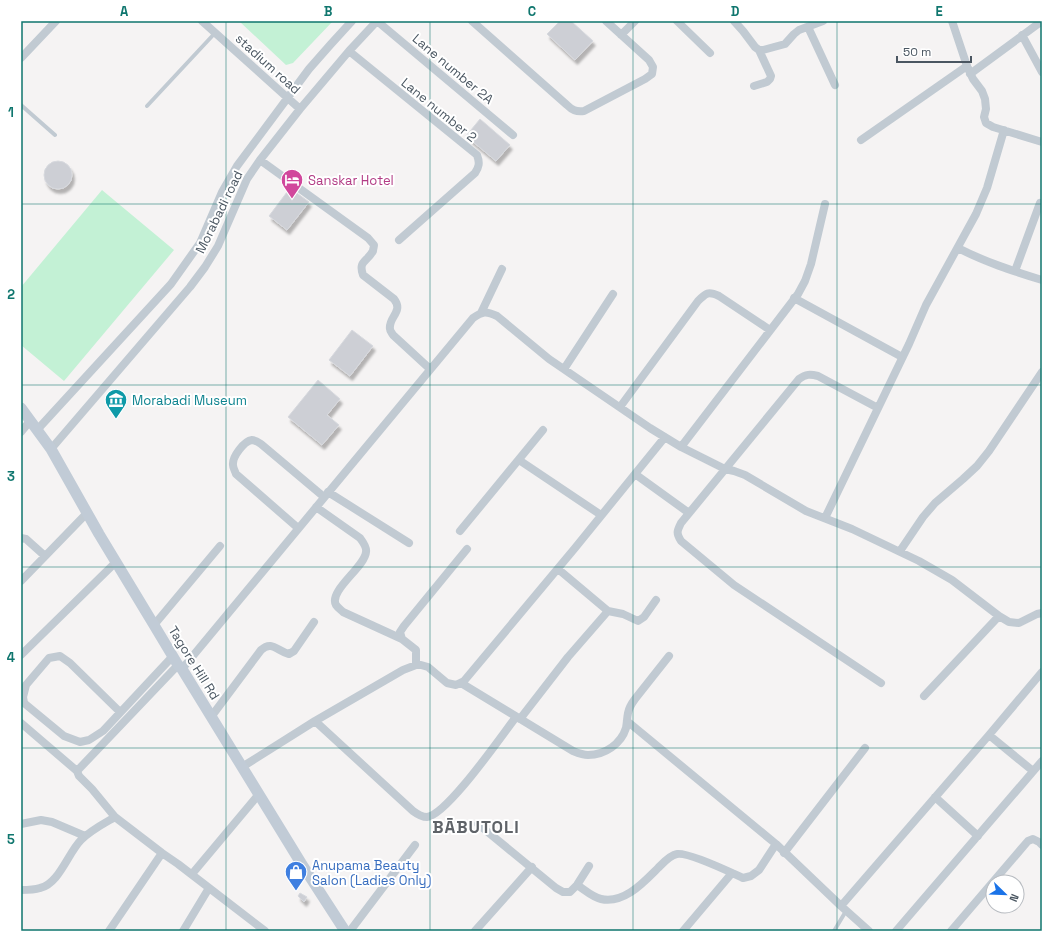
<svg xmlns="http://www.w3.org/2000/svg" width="1063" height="952" viewBox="0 0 1063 952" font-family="'Space Grotesk',sans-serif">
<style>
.green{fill:#c3f1d5}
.building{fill:#cdcfd5;stroke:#d7d9de;filter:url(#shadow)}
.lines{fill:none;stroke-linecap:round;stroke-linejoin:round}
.service{stroke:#c1cad2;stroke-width:4}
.minor{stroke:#c1cad2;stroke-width:8}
.secondary{stroke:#c1cbd6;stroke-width:11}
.grid{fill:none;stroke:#0f766e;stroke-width:1;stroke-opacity:0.55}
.labels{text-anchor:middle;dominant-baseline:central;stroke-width:4;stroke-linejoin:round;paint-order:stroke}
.street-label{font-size:13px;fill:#4a5661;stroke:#fff}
.hotel-label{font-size:13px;fill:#b23c85;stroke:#fff;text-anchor:start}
.culture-label{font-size:13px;fill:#0d838f;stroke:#fff;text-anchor:start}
.shop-label{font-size:13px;fill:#366cbe;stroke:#fff;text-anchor:start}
.district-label{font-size:17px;font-weight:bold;letter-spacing:1px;fill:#5f6368;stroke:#fff}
.neatline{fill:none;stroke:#0f766e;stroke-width:1.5}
.grid-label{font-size:13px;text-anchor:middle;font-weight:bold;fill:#0f766e}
</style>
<defs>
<filter id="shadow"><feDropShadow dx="2.5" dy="4.5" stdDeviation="1" flood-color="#0004"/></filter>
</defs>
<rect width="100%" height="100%" fill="#f5f3f3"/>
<path class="green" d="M239,21H333L293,63L286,65Z
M102,190L174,250L64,381L21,345V287Z"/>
<path class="building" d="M560,21H571L593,41L575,60L547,34Z
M480,119L510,145L496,161L466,136Z
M44 175a14 14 0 1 1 28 0a14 14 0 1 1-28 0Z
M290,188L309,202L287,230L269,216Z
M352,330L373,346L350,376L329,360Z
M318,380L340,399L327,415L339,425L322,445L288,417Z
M300,893L307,897L304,902L298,896Z"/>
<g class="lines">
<path class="service" d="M21,105L55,135
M147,106L215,33
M834,931L846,911"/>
<path class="minor" d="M202,21L300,109
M377,21L513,135
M472,21L567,105C572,110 576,112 584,111L645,79L652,74L653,67L649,60L606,21
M677,21L710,53
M734,21L743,31L755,47L759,50L771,76L770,79L767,82L754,86
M952,21L967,66L973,79L982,91L985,99L986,109L984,117L986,123L993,127L1042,142
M808,27L835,85
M621,35L635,21
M1022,35L1042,72
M759,50H763L785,44L794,34L799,30L823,21
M349,51L477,155C480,163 479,167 475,173L399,240
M21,58L56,21
M970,74L1042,21
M861,140L967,66
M260,160L368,238L374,245C374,246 373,250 373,251C367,262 358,261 363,275L394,299C404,312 388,317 390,329C390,331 392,333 393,335L430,369
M958,248C985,262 1013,271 1042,280
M1015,271L1040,203
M794,298L902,357
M481,313L502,269
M564,369L613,294
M620,407L698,301C706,293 708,291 719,296L770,330
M878,408L818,376C810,374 806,374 799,379L681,523C677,531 676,533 681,541L734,585L881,683
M37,430L171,284L200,243L222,192L237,166L309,69L331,44L352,21
M21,432L30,421
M681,447L798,294L805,281L811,264L825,204
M51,449L190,287L205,267L218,246L247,179L260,160L300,109L349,51L377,21
M519,460L601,515
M635,474L689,513
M328,492L409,543
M316,507L360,538C363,542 367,547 366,552C365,567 328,591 336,605C338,608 341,610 343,612L402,639
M825,518L909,344L926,305L976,214L987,188L1004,130
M298,528L236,474C235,471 233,468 233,465C232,457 244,441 252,440C255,440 258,442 261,444L324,497
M460,531L543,430
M21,538L26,539L45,556
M900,551L923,517L935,503L963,479L977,466L989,451L1042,372
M21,581L87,513
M608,611L623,614L638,621L644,617L656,600
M154,625L220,546
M21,655L116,562
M416,665V650L402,639L400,632L404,626L467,549
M182,669L473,318C483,311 486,311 497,316L549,359L650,428L681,447L725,469L734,471L745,475L806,511L852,529L919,561L952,580L999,616L1009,622L1019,623L1037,614L1042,613
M461,683L573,751C578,753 583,755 588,755C605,755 621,744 626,728C627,723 627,718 628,713C629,708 632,703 635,699L669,656
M924,696L999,616
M120,712L70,663L60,656L49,658L26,685L23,697L24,703L64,736L80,742L89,740L103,731L173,656
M211,717L261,650C272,640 277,651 289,654L294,651L314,622
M520,719L568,657L608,611L558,569
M315,721L413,811C417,814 421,817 427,817C447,815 502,735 516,717
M627,721L776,844L841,906
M21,723L77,771L178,665
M989,735L1033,771
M242,767L315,721L403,670L416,665H421L428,667L447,683L456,685L464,681L575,548L665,437
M935,797L978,836
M115,817L162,853L178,864L265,931
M21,824L41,820L52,822L85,836
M478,824L556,888L563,892H570L577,885L589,866
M784,853L865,748
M192,874L259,794
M577,885C585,890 592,897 601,899C624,904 643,883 658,868C663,863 670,855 677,854C689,852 730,872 743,878L751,876L759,870L776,844
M21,890C27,890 34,890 40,888C59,884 68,853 81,840C91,830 103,824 115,817L92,789L79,776L77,771
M109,931L162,853
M183,931L209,888
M350,931L415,845
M475,931L532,867
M683,931L732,873
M869,931L841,906L989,735L1042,672
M896,931L1042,761
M951,931L1028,841L1033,839L1039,842L1042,845"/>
<path class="secondary" d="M21,408L51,449L99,534L154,625L178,665L182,669L301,863L345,931"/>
</g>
<path class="grid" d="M226,21V931M430,21V931M633,21V931M837,21V931M21,204H1042M21,385H1042M21,567H1042M21,748H1042"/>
<defs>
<g id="hotel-pin" transform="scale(1.15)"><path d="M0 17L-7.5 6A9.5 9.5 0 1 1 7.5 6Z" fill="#d1479c" stroke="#fff"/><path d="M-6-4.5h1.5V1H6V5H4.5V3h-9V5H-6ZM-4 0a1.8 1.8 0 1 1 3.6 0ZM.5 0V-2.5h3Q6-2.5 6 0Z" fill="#fff"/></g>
<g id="museum-pin" transform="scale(1.15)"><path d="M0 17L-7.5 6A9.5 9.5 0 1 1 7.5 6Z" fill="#0f9aa8" stroke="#fff"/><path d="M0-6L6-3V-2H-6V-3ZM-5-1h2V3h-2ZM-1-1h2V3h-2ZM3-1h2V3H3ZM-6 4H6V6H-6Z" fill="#fff"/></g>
<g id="shop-pin" transform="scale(1.15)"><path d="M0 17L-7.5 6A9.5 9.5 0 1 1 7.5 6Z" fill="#3f7fe0" stroke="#fff"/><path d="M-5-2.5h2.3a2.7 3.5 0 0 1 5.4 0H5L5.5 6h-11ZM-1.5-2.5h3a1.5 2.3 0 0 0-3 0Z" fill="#fff"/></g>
</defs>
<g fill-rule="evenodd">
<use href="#hotel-pin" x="292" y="180"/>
<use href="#museum-pin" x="116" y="400"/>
<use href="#shop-pin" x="296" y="872"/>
</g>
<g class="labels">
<g class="street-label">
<text transform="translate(268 64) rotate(42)">stadium road</text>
<text transform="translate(453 69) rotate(40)">Lane number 2A</text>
<text transform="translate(439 110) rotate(39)">Lane number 2</text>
<text transform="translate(219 212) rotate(-64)">Morabadi road</text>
<text transform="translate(194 663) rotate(58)">Tagore Hill Rd</text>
</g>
<g class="hotel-label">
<text x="308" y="180">Sanskar Hotel</text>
</g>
<g class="culture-label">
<text x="132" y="400">Morabadi Museum</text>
</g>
<g class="shop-label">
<text x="312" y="865">Anupama Beauty<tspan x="312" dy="15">Salon (Ladies Only)</tspan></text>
</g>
<g class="district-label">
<text x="476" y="827">BĀBUTOLI</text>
</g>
</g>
<rect width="1063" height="952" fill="none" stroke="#ffffff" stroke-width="44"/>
<g transform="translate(1005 894) rotate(113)"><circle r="19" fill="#ffffff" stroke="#b7bbc0"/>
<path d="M0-3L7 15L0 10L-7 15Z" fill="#1a73e8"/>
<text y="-6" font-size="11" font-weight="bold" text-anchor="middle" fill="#4a5661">N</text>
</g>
<path d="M897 56v6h74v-6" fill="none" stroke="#4a5661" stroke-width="2"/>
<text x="903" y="56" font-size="12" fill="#4a5661" stroke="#ffffff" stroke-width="3" paint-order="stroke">50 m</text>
<rect x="22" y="22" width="1019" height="908" class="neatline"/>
<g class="grid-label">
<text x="124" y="16">A</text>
<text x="328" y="16">B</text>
<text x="532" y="16">C</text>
<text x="735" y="16">D</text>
<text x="939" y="16">E</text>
<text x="11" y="117">1</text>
<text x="11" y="299">2</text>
<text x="11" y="481">3</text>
<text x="11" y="662">4</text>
<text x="11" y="844">5</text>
</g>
</svg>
